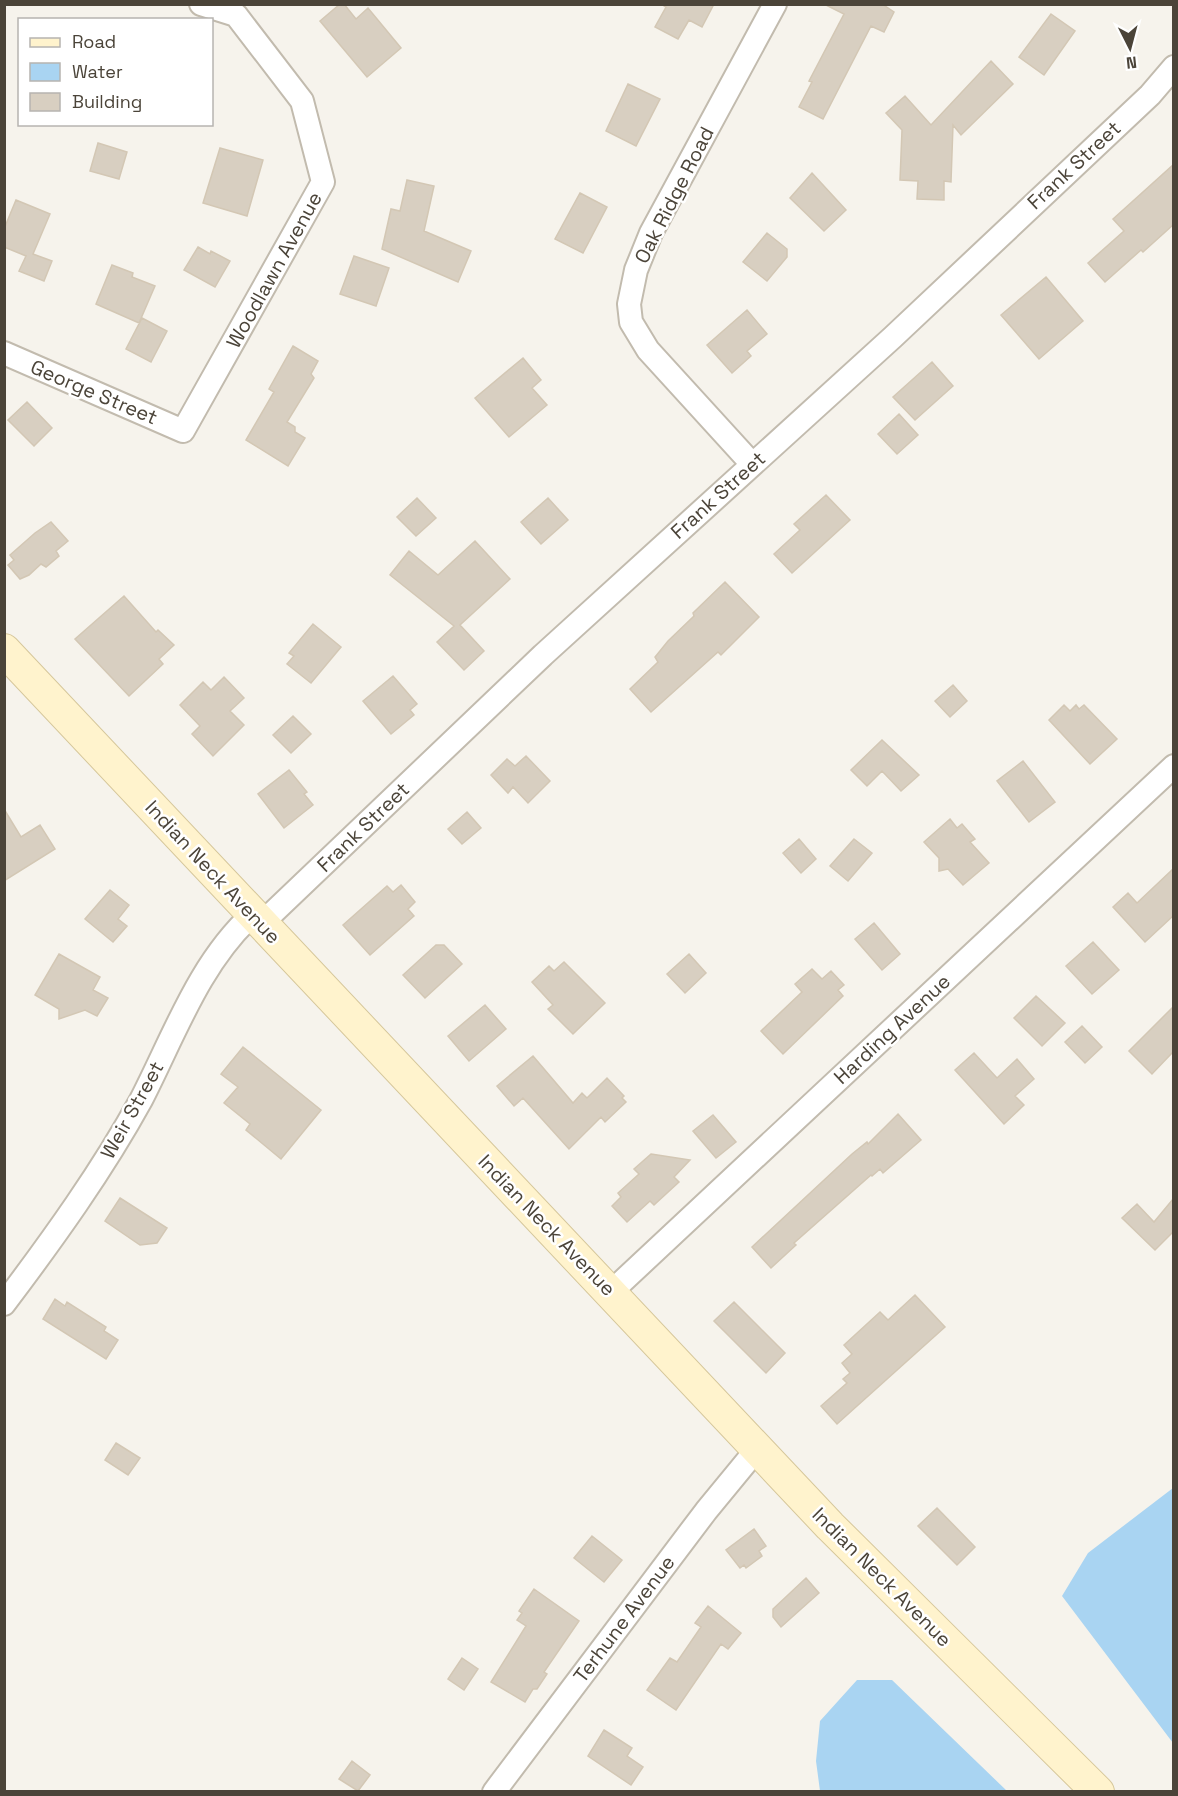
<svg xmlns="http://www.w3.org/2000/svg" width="1178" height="1796" viewBox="0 0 1178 1796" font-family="'Space Grotesk',sans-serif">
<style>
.water{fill:#a9d4f2}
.building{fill:#d8cfc1;stroke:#d3c7b4;stroke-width:1.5}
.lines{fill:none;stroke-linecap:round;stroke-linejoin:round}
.street-casing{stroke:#c2bbae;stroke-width:26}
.secondary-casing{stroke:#d6c79b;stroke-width:34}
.street{stroke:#fff;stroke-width:22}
.secondary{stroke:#fff3cd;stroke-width:32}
.labels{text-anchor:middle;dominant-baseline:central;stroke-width:5;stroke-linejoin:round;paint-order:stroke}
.street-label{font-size:20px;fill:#4b4439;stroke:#fff}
</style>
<rect width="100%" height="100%" fill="#f6f3ec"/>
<path class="water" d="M1173,1488V1743L1062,1596L1088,1553Z
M857,1680H892L1007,1791H820L816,1761L820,1721Z"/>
<path class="building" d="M340,4H344L356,19L368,8L401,48L367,77L320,21Z
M661,4H714L702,27L689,20L678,39L655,27L666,7Z
M824,4H882L894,12L884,32L871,26L823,119L799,107L812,82L809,81L844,14Z
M1051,14L1075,31L1044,75L1019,57Z
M991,61L1013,84L961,135L953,125L951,182L944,181V200L917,199L918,181L900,180L902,130L886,113L905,96L931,125Z
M628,84L660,99L636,146L606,131Z
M98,143L127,152L119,179L90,171Z
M220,148L263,160L247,216L203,203Z
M1173,165V225L1143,252L1141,250L1105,282L1088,263L1124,231L1113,219Z
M812,173L846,210L824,231L790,198Z
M407,180L434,186L424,231L471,251L458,282L382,249L391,209L400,211Z
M580,193L607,207L583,253L555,239Z
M16,200L50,214L33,254L52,261L44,281L19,271L26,256L4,247V229Z
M767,233L787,249V257L767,281L743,262Z
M198,247L210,254L211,251L230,261L215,287L184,270Z
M354,256L389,268L376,306L340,294Z
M112,265L133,273L132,277L155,286L139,323L96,304Z
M1046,277L1083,321L1039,359L1001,315Z
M747,310L767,334L747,351L751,356L732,373L707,345Z
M142,318L167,331L151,362L126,349Z
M293,346L318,361L311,374L314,378L287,422L295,427V432L305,438L288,466L246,440L274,392L269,389Z
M523,358L541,380L532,388L547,405L509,437L475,398Z
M932,362L953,386L915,420L893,397Z
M27,402L52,428L34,446L8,420Z
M899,414L918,435L897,454L878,434Z
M826,495L850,520L792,573L774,554L800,530L794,524Z
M417,498L436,518L416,536L397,517Z
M548,498L568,520L541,544L521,522Z
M51,522L68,541L56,551L59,556L46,567L41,564L29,575L20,579L8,565L14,560L10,555L35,533Z
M475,541L510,579L460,625L484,651L464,670L437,642L454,626L390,575L409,551L438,575Z
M725,582L759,617L721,655L718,652L651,712L630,689L658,662L655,657L668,641L694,616L693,613Z
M124,596L156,632L158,630L174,645L159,659L163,664L129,696L75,639Z
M313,624L341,647L311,683L287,664L294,656L289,653Z
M393,676L417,704L410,710L414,715L391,734L363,701Z
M224,677L244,698L230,711L244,725L213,756L192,734L200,726L180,705L203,682L211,690Z
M953,685L967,701L950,717L935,701Z
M1064,705L1070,711L1076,705L1079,709L1084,705L1117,739L1090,764L1049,720Z
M293,716L311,734L291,753L273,735Z
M882,740L919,775L901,791L882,771L867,786L851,770Z
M526,756L550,781L528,803L513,787L508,793L491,775L507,759L515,766Z
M1023,761L1055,802L1029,822L997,781Z
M289,770L307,792L304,794L313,805L284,828L258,794Z
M4,809L21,837L40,825L55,849L4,881Z
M467,812L481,828L462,844L448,829Z
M950,819L957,828L962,824L975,839L970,842L989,863L963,885L948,869L939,871V858L924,842Z
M799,839L816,859L801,873L783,853Z
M854,839L872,853L848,881L830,866Z
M1173,869V916L1145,942L1113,907L1128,893L1137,903Z
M401,885L415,902L408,909L414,916L370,955L343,925L387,886L393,892Z
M110,890L129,905L118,919L127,926L113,942L85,919Z
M874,923L900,954L882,970L855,939Z
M1093,942L1119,970L1092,994L1066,966Z
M436,945H444L462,964L425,998L403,975Z
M59,954L100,977L93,990L108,998L97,1016L85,1010L59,1019V1009L35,995Z
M689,954L706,973L685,993L667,974Z
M564,962L605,1003L573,1034L548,1009L553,1005L532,982L549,966L554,971Z
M812,969L822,979L831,971L844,985L838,990L843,996L783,1054L761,1031L802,992L795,984Z
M1036,996L1065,1023L1042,1046L1014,1018Z
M485,1005L506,1029L469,1061L448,1036Z
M1173,1007V1052L1152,1074L1129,1051Z
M1082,1026L1102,1047L1085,1063L1065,1042Z
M243,1047L321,1110L281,1159L246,1130L250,1124L224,1103L238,1087L221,1074Z
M974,1053L997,1078L1017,1059L1034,1079L1015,1096L1024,1105L1004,1124L955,1070Z
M533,1056L573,1103L582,1093L587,1098L607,1078L624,1096L622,1098L626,1102L605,1122L601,1117L569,1149L523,1098L514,1106L497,1086Z
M898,1114L921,1140L883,1173L880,1169L872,1176L871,1175L794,1243L796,1245L771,1268L752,1247L852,1154L867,1142L868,1144Z
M713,1115L736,1142L716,1158L693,1131Z
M651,1154L690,1160L674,1177L679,1182L654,1205L650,1201L627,1222L612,1206L621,1197L618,1193L639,1174L634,1169Z
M120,1198L167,1228L157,1243L140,1245L105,1221Z
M1173,1199V1232L1155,1250L1122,1218L1137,1204L1154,1222Z
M915,1295L945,1327L837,1424L821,1406L847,1383L843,1379L850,1373L842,1363L852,1354L844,1345L880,1312L888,1320Z
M55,1299L65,1306L67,1302L106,1327L104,1331L118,1340L106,1359L43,1319Z
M734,1302L785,1353L766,1373L714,1321Z
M116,1443L140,1458L128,1475L105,1460Z
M937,1508L975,1547L957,1565L918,1526Z
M754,1529L766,1546L759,1551L762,1556L746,1568L744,1565L740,1568L726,1550Z
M592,1536L622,1560L604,1582L574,1558Z
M806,1578L819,1593L781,1627L773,1617V1609Z
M534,1589L579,1621L544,1672L547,1674L537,1689H533L525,1702L491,1682L526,1626L517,1620L522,1613L519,1611Z
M708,1606L741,1633L728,1649L721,1644L676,1710L647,1690L670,1658L677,1662L701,1627L695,1623Z
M462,1658L478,1669L464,1690L448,1679Z
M604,1730L632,1748L627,1756L643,1767L631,1785L588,1756Z
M352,1761L370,1775L358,1791L339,1779Z"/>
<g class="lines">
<g class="street-casing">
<path id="street" d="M4,353L183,431L323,182L302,101L236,15L201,4
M752,464L648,350L631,322L629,304L636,270L651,233L775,4
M261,924L543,655L893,337L1150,95L1174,67
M611,1292L1174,766
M4,1304C53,1239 102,1171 141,1100C174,1036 199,963 253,914
M494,1792L706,1511L757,1449"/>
</g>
<g class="secondary-casing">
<path id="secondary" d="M4,650L830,1526L1098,1792"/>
</g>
<use href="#street" class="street"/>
<use href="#secondary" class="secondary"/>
</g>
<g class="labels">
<g class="street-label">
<text transform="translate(1074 165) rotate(-43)">Frank Street</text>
<text transform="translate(674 195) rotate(-63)">Oak Ridge Road</text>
<text transform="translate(274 270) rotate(-61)">Woodlawn Avenue</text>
<text transform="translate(94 392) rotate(23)">George Street</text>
<text transform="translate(718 495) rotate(-42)">Frank Street</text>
<text transform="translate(363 827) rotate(-44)">Frank Street</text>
<text transform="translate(213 872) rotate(47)">Indian Neck Avenue</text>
<text transform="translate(892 1029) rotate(-43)">Harding Avenue</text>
<text transform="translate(132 1110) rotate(-61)">Weir Street</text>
<text transform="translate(547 1225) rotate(46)">Indian Neck Avenue</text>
<text transform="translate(882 1577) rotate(45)">Indian Neck Avenue</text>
<text transform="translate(624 1619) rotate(-53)">Terhune Avenue</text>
</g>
</g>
<rect width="1178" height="1796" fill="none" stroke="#4b4439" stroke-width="12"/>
<rect x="18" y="18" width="195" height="108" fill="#ffffff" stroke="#b7b4b0" stroke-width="1.5"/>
<rect x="30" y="38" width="30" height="9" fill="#fff3cd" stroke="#b7b4b0" stroke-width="1.5"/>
<text x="72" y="48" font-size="18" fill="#4b4439">Road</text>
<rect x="30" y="63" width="30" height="18" fill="#a9d4f2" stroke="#b7b4b0" stroke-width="1.5"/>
<text x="72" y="78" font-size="18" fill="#4b4439">Water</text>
<rect x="30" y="93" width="30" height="18" fill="#d8cfc1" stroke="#b7b4b0" stroke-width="1.5"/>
<text x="72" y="108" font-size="18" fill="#4b4439">Building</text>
<g transform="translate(1130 48) rotate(174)" stroke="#ffffff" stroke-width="4.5" paint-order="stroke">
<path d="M0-4.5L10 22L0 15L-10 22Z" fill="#4b4439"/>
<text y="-9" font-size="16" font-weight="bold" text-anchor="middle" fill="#4b4439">N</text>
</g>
</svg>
